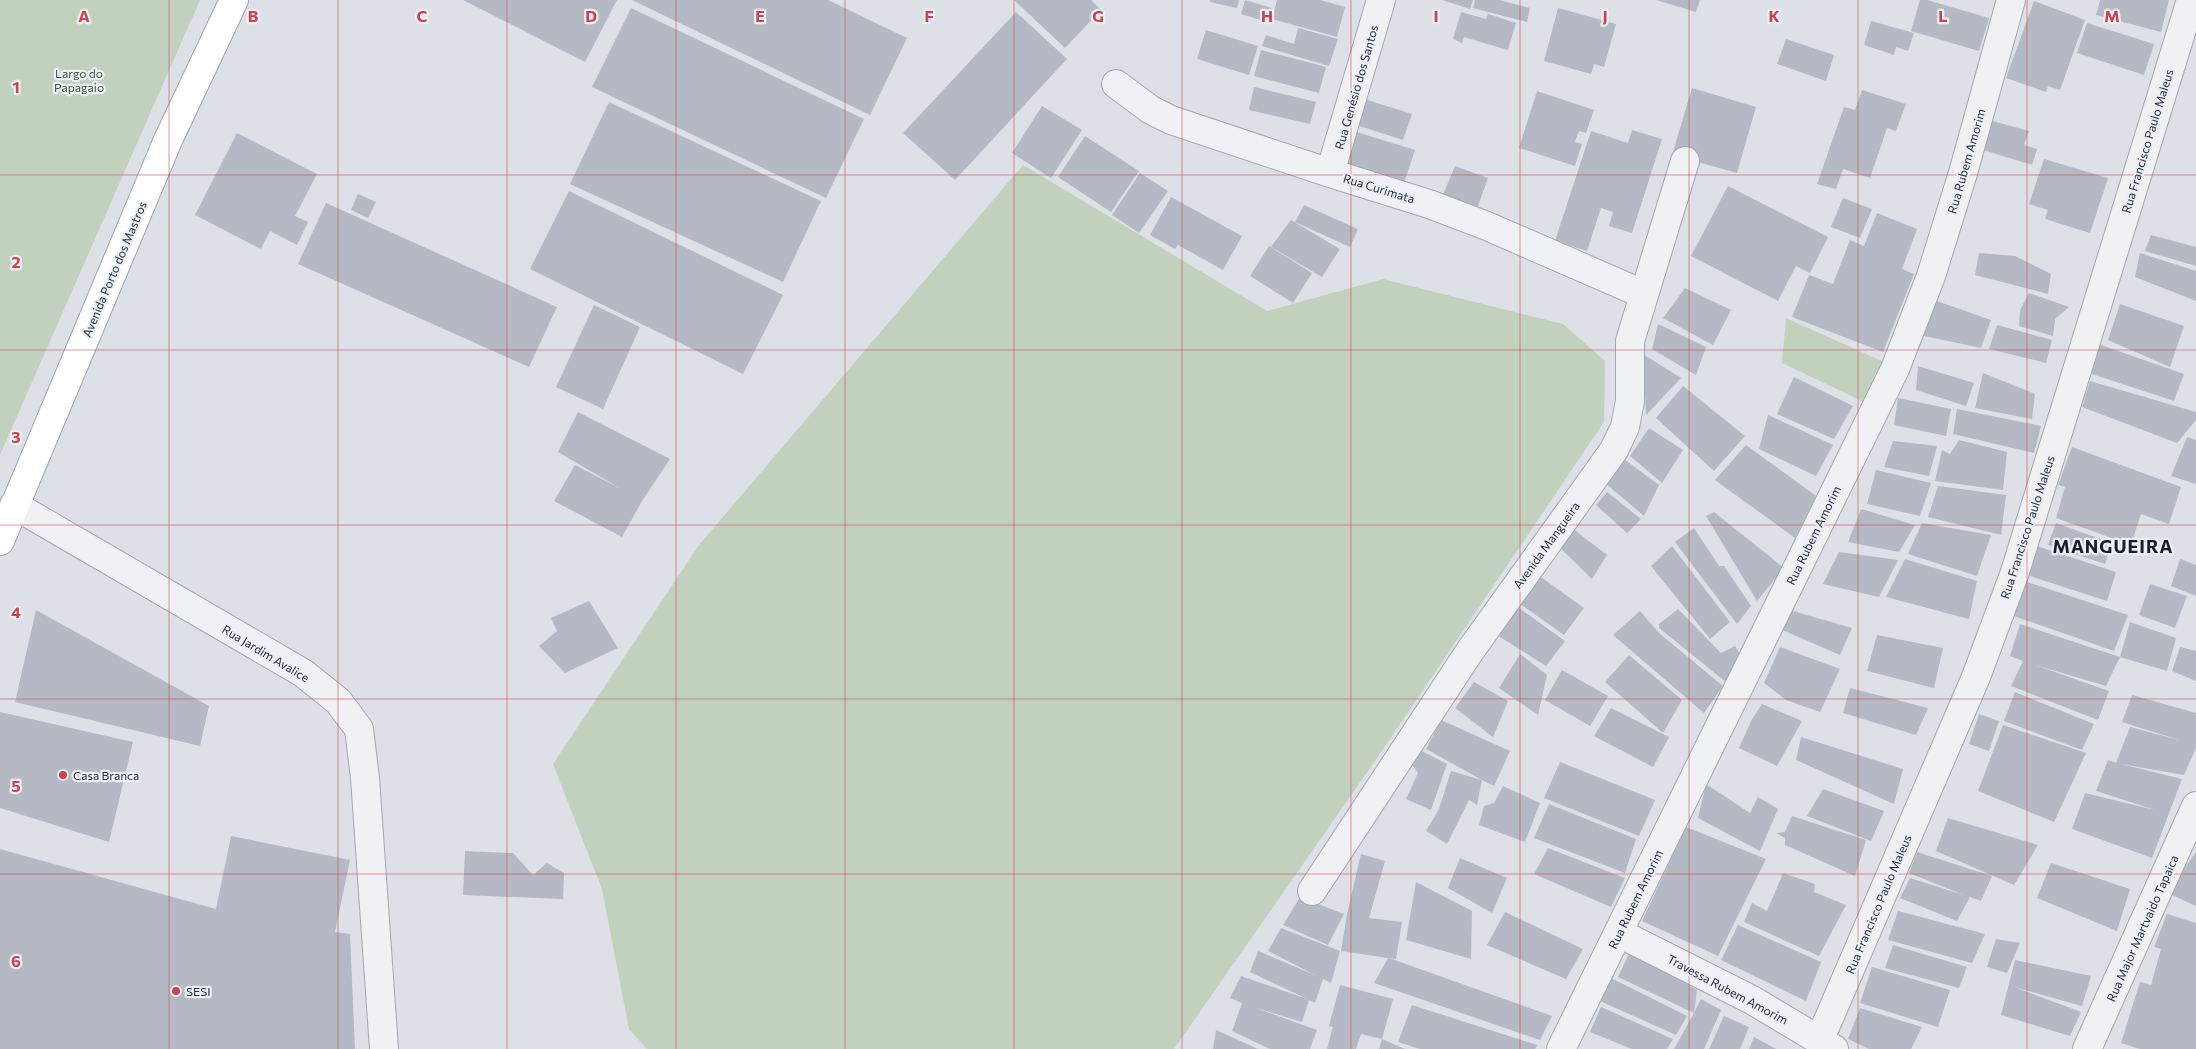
<svg xmlns="http://www.w3.org/2000/svg" width="2196" height="1049" viewBox="0 0 2196 1049" font-family="Commissioner,sans-serif">
<style>
.green{fill:#c1d1be}
.building{fill:#b5b9c3}
.lines{fill:none;stroke-linecap:round;stroke-linejoin:round}
.minor-casing{stroke:#a3a7b1;stroke-width:30}
.major-casing{stroke:#9da3b2;stroke-width:30}
.minor{stroke:#f0f1f5;stroke-width:28}
.major{stroke:#fff;stroke-width:28}
.grid{fill:none;stroke:#cb434b;stroke-width:1;stroke-opacity:0.55}
.poi-dot{fill:#cb434b;stroke:#eceff5;stroke-width:2}
.labels{text-anchor:middle;dominant-baseline:central;stroke-width:4.5;stroke-linejoin:round;paint-order:stroke}
.park-label{font-size:12px;fill:#385835;stroke:#eceff5}
.street-label{font-size:12px;fill:#272d3d;stroke:#eceff5}
.poi-label{font-size:12px;fill:#272d3d;stroke:#eceff5;text-anchor:start}
.district-label{font-size:18px;font-weight:bold;letter-spacing:1px;fill:#191e2e;stroke:#eceff5}
.grid-label{font-size:16px;text-anchor:middle;font-weight:bold;fill:#cb434b;stroke:#eceff5;stroke-width:4.5;stroke-linejoin:round;paint-order:stroke}
</style>
<rect width="100%" height="100%" fill="#dde0e7"/>
<path class="green" d="M0,0H200L0,455Z
M1023,165L1267,311L1383,279L1563,324L1605,361L1604,422L1377,758L1174,1049H647L629,1029L602,889L553,764L699,545Z
M1786,318L1886,363L1864,402L1782,363Z"/>
<path class="building" d="M463,0H617L585,62Z
M632,0H828L907,38L870,115Z
M1014,0H1091L1101,10L1065,48Z
M1210,0H1239L1237,8L1210,2Z
M1245,0L1272,8L1268,22L1241,14Z
M1277,0H1320L1345,7L1337,37L1272,19Z
M1442,0H1473L1470,9Z
M1475,0H1499L1530,8L1527,22L1473,8Z
M1656,0H1700L1696,12Z
M1920,0H1927L1989,18L1979,51L1911,31Z
M2100,0H2169L2161,32L2096,15Z
M2034,1L2085,20L2060,90L2048,86L2046,92L2006,78Z
M631,8L864,119L826,198L592,87Z
M1558,8L1616,24L1604,67L1594,64L1591,74L1544,61Z
M1016,12L1067,59L955,180L903,133Z
M1461,12L1486,19L1488,14L1516,23L1508,50L1464,37L1462,43L1453,39Z
M1871,21L1914,33L1908,51L1896,47L1894,55L1864,45Z
M2087,23L2154,44L2144,75L2077,53Z
M1298,28L1338,39L1329,66L1262,46L1266,35L1294,44Z
M1206,30L1258,46L1249,75L1197,59Z
M1786,39L1834,55L1826,81L1777,64Z
M1261,50L1326,67L1319,93L1254,76Z
M1254,87L1316,102L1310,124L1249,110Z
M1692,88L1756,107L1737,173L1672,155Z
M1862,90L1906,104L1896,131L1887,128L1870,178L1843,169L1836,189L1817,184L1844,107L1855,110Z
M1537,91L1594,110L1586,133L1579,131L1575,142L1582,144L1575,166L1519,148Z
M1358,97L1412,114L1403,140L1350,123Z
M609,102L821,201L783,282L570,184Z
M1042,106L1082,130L1051,178L1012,153Z
M1989,120L2029,131L2024,145L2037,149L2032,165L1980,149Z
M1350,130L1415,150L1402,189L1337,168Z
M1632,130L1662,139L1632,233L1609,226L1613,212L1601,208L1587,251L1555,241L1591,131L1628,143Z
M237,133L317,174L295,216L308,222L297,245L270,231L261,249L195,215Z
M1085,136L1139,171L1111,212L1058,177Z
M2044,159L2108,178L2090,233L2045,219L2048,210L2029,204Z
M1455,166L1488,178L1474,217L1439,204Z
M1140,173L1168,191L1139,233L1112,215Z
M1728,186L1828,237L1810,273L1796,266L1778,301L1691,256Z
M569,191L783,295L743,374L530,269Z
M358,194L376,202L368,218L351,210Z
M1171,197L1242,236L1223,270L1178,245L1175,249L1150,235Z
M1843,198L1872,209L1860,238L1831,227Z
M326,203L557,307L529,367L298,264Z
M1304,205L1358,229L1350,247L1295,222Z
M1877,213L1917,229L1902,269L1914,274L1883,352L1792,317L1809,275L1833,284L1850,240L1864,246Z
M1291,220L1340,249L1322,277L1271,247Z
M2151,235L2196,247V266L2145,251Z
M1269,246L1312,273L1293,303L1250,276Z
M1979,253L2015,256L2051,274L2048,294L1975,275Z
M2140,253L2196,271V301L2135,277Z
M1685,288L1731,310L1713,345L1663,318Z
M2029,293L2069,307L2055,319L2053,336L2019,326L2020,310Z
M1934,300L1991,320L1981,348L1924,336Z
M2120,304L2184,326L2170,367L2108,340Z
M594,305L640,327L603,409L556,387Z
M1658,324L1706,347L1696,375L1652,349Z
M1997,325L2052,340L2046,363L1989,349Z
M2098,344L2184,374L2174,401L2092,374Z
M1643,354L1681,378L1646,415Z
M1918,366L1974,383L1966,406L1916,390Z
M1983,373L2035,394L2032,419L1975,408Z
M1794,377L1853,406L1834,439L1777,414Z
M2090,381L2196,412V420L2177,443L2082,407Z
M1683,386L1745,436L1714,471L1656,418Z
M1898,398L1951,409L1946,436L1894,425Z
M1957,409L2041,426L2034,453L1953,434Z
M578,412L670,459L642,501L622,537L554,501L575,465L623,490L558,452Z
M1768,415L1833,445L1816,476L1759,449Z
M1649,428L1683,450L1662,483L1630,456Z
M2187,437L2196,440V484L2171,476Z
M1959,440L2007,452L2003,490L1935,481L1942,450L1950,454Z
M1893,441L1937,446L1929,476L1884,467Z
M1746,445L1816,496L1795,538L1715,480Z
M2072,447L2181,487L2169,524L2141,514L2131,545L2056,518L2065,487L2058,485Z
M1624,459L1659,485L1644,516L1605,483Z
M1876,470L1931,483L1920,516L1867,504Z
M1938,486L2006,495L2001,535L1928,517Z
M1607,492L1641,519L1627,533L1596,505Z
M1861,509L1915,525L1899,552L1848,542Z
M1714,512L1784,568L1757,601L1706,516Z
M1922,523L1991,535L1977,576L1908,554Z
M2056,523L2112,543L2105,564L2048,545Z
M1572,528L1607,555L1592,579L1557,545Z
M1694,528L1719,566H1724L1751,606L1737,624L1675,542Z
M1672,546L1730,622L1710,639L1651,566Z
M2037,546L2116,572L2107,601L2027,575Z
M1839,552L1898,560L1879,597L1823,584Z
M1905,559L1977,581L1969,619L1886,597Z
M2180,559L2196,565V596L2171,586Z
M1538,575L1584,608L1564,635L1520,604Z
M2024,581L2128,615L2114,651L2011,615Z
M2150,584L2187,596L2175,628L2139,615Z
M589,601L618,648L565,673L539,646L557,631L551,618Z
M1515,605L1565,641L1546,666L1497,635Z
M1678,609L1721,653L1735,646L1742,657L1727,683L1659,628V624Z
M1786,609L1852,628L1840,655L1780,629Z
M36,610L209,706L200,746L15,702Z
M1640,611L1659,633L1723,686L1704,713L1613,635Z
M2130,622L2176,638L2167,671L2120,657L2106,686L2035,665L2109,691L2098,720L2011,686L2023,661L2010,656L2020,624L2120,657Z
M1877,635L1943,648L1934,688L1867,671Z
M1780,647L1840,669L1820,712L1786,700L1764,683Z
M2180,647L2196,651V681L2172,671Z
M1520,654L1547,675L1538,715L1499,688Z
M1629,655L1682,700L1663,733L1605,682Z
M1562,670L1608,696L1590,726L1545,700Z
M1474,682L1508,701L1493,737L1455,708Z
M1850,688L1928,708L1916,735L1843,713Z
M2015,692L2094,724L2082,750L2004,721Z
M2132,695L2196,713V748L2184,775L2121,764L2182,779L2152,858L2072,829L2085,793L2155,810L2096,791L2108,760L2116,763L2130,727L2179,740L2122,722Z
M1762,704L1802,721L1777,766L1739,748L1752,719Z
M1611,708L1669,737L1653,767L1594,736Z
M0,712L133,742L109,842L0,808Z
M1979,714L1999,721L1989,751L1969,744Z
M1441,720L1510,751L1494,786L1482,780L1477,805L1469,800L1447,844L1426,831L1439,809L1451,771L1482,780L1426,749Z
M2003,725L2086,753L2054,822L1978,791Z
M1801,737L1903,769L1894,804L1796,760Z
M1418,749L1447,764L1431,810L1406,799L1418,773L1409,761Z
M1560,762L1655,800L1639,836L1544,798Z
M1706,784L1750,813L1758,797L1778,809L1760,851L1698,818Z
M1503,786L1540,803L1525,842L1479,825L1484,806L1494,803Z
M1823,789L1884,811L1871,841L1807,816Z
M1549,804L1636,839L1625,873L1534,838Z
M1792,816L1866,840L1855,876L1785,845V838L1776,833L1785,832Z
M1948,818L2038,845L2014,885L1936,851Z
M1686,827L1766,859L1718,956L1642,921Z
M231,836L350,860L335,932L350,934L355,1049H0V849L216,909Z
M1548,848L1625,878L1611,907L1534,874Z
M465,851L513,853L533,875L547,863L564,873L563,899L463,895Z
M1917,852L1992,876L1981,901L1970,897L1957,921L1900,898L1910,878L1964,895L1909,873Z
M2196,852V906L2172,895L2184,869Z
M1361,854L1385,861L1369,918L1402,922L1396,959L1389,958L1552,1016L1540,1040L1374,983L1388,958L1341,951L1347,914Z
M1460,858L1507,878L1492,913L1448,888Z
M2051,863L2130,889L2117,931L2037,898Z
M1783,873L1815,884L1814,892L1846,905L1819,956L1744,922L1752,903L1767,911Z
M1416,882L1472,911L1471,959L1406,940Z
M1300,897L1344,914L1328,945L1283,925Z
M1898,911L1985,934L1972,963L1888,940Z
M1505,912L1583,949L1566,979L1487,945Z
M2167,914L2196,923V1049H2140L2121,1043L2140,982L2151,985L2161,949L2154,947Z
M1738,925L1821,962L1806,1001L1721,960Z
M1281,928L1340,951L1331,983L1323,979L1315,1003L1309,1000L1302,1022L1253,1007L1317,1030L1310,1049H1270L1232,1031L1242,1003L1230,998L1241,976L1307,999L1250,972L1258,951L1317,976L1268,951Z
M1996,939L2020,943L2007,973L1987,967Z
M1893,945L1967,967L1959,988L1885,968Z
M1630,952L1697,990L1694,1013L1701,999L1721,1010L1704,1049H1674L1694,1013L1618,977Z
M2015,960L2091,976L2082,1006L2014,987L2081,1012L2070,1036L2001,1015Z
M1872,967L1950,990L1938,1027L1860,1003Z
M1611,978L1687,1016L1676,1035L1600,1001Z
M1340,985L1393,999L1382,1039L1361,1034L1356,1049H1327L1333,1027L1329,1026Z
M1412,1005L1537,1045L1535,1049H1420L1398,1042Z
M1601,1007L1673,1039L1667,1049H1632L1590,1032Z
M1860,1008L1922,1027L1911,1049H1869L1848,1039Z
M1724,1016L1749,1027L1740,1049H1709Z
M1216,1030L1258,1049H1213Z
M1754,1037L1776,1049H1749Z
M1382,1039L1405,1049H1379Z"/>
<g class="lines">
<g class="minor-casing">
<path id="minor" d="M1116,84L1151,110L1171,120L1330,173L1429,204L1487,226L1643,294
M1330,173L1381,0
M14,505L303,673L338,701L359,729L365,778L384,1049
M1312,891L1470,651L1614,450L1625,427L1630,401V341L1685,161
M1619,933L1752,1000L1834,1049
M1820,1039L1976,677L2015,572L2191,0
M1561,1049L1895,369L1931,276L1963,173L2011,0
M2087,1049L2196,806"/>
</g>
<g class="major-casing">
<path id="major" d="M0,541L168,140L234,0"/>
</g>
<use href="#minor" class="minor"/>
<use href="#major" class="major"/>
</g>
<path class="grid" d="M169,0V1049M338,0V1049M507,0V1049M676,0V1049M845,0V1049M1014,0V1049M1182,0V1049M1351,0V1049M1520,0V1049M1689,0V1049M1858,0V1049M2027,0V1049M0,175H2196M0,350H2196M0,525H2196M0,699H2196M0,874H2196"/>
<g class="poi-dot">
<circle cx="63" cy="775" r="5"/>
<circle cx="176" cy="991" r="5"/>
</g>
<g class="labels">
<g class="park-label">
<text x="79" y="73">Largo do<tspan x="79" dy="14">Papagaio</tspan></text>
</g>
<g class="street-label">
<text transform="translate(1356 87) rotate(-74)">Rua Genésio dos Santos</text>
<text transform="translate(2147 141) rotate(-73)">Rua Francisco Paulo Maleus</text>
<text transform="translate(1966 161) rotate(-74)">Rua Rubem Amorim</text>
<text transform="translate(1379 188) rotate(17)">Rua Curimata</text>
<text transform="translate(114 269) rotate(-67)">Avenida Porto dos Mastros</text>
<text transform="translate(2027 527) rotate(-72)">Rua Francisco Paulo Maleus</text>
<text transform="translate(1813 535) rotate(-64)">Rua Rubem Amorim</text>
<text transform="translate(1546 545) rotate(-54)">Avenida Mangueira</text>
<text transform="translate(266 653) rotate(31)">Rua Jardim Avalice</text>
<text transform="translate(1635 899) rotate(-64)">Rua Rubem Amorim</text>
<text transform="translate(1878 904) rotate(-67)">Rua Francisco Paulo Maleus</text>
<text transform="translate(2142 928) rotate(-66)">Rua Major Martvaido Tapaica</text>
<text transform="translate(1728 989) rotate(28)">Travessa Rubem Amorim</text>
</g>
<g class="poi-label">
<text x="73" y="775">Casa Branca</text>
<text x="186" y="991">SESI</text>
</g>
<g class="district-label">
<text x="2113" y="546">MANGUEIRA</text>
</g>
</g>
<g class="grid-label">
<text x="84" y="22">A</text>
<text x="253" y="22">B</text>
<text x="422" y="22">C</text>
<text x="591" y="22">D</text>
<text x="760" y="22">E</text>
<text x="929" y="22">F</text>
<text x="1098" y="22">G</text>
<text x="1267" y="22">H</text>
<text x="1436" y="22">I</text>
<text x="1605" y="22">J</text>
<text x="1774" y="22">K</text>
<text x="1943" y="22">L</text>
<text x="2112" y="22">M</text>
<text x="16" y="93">1</text>
<text x="16" y="268">2</text>
<text x="16" y="443">3</text>
<text x="16" y="618">4</text>
<text x="16" y="792">5</text>
<text x="16" y="967">6</text>
</g>
</svg>
